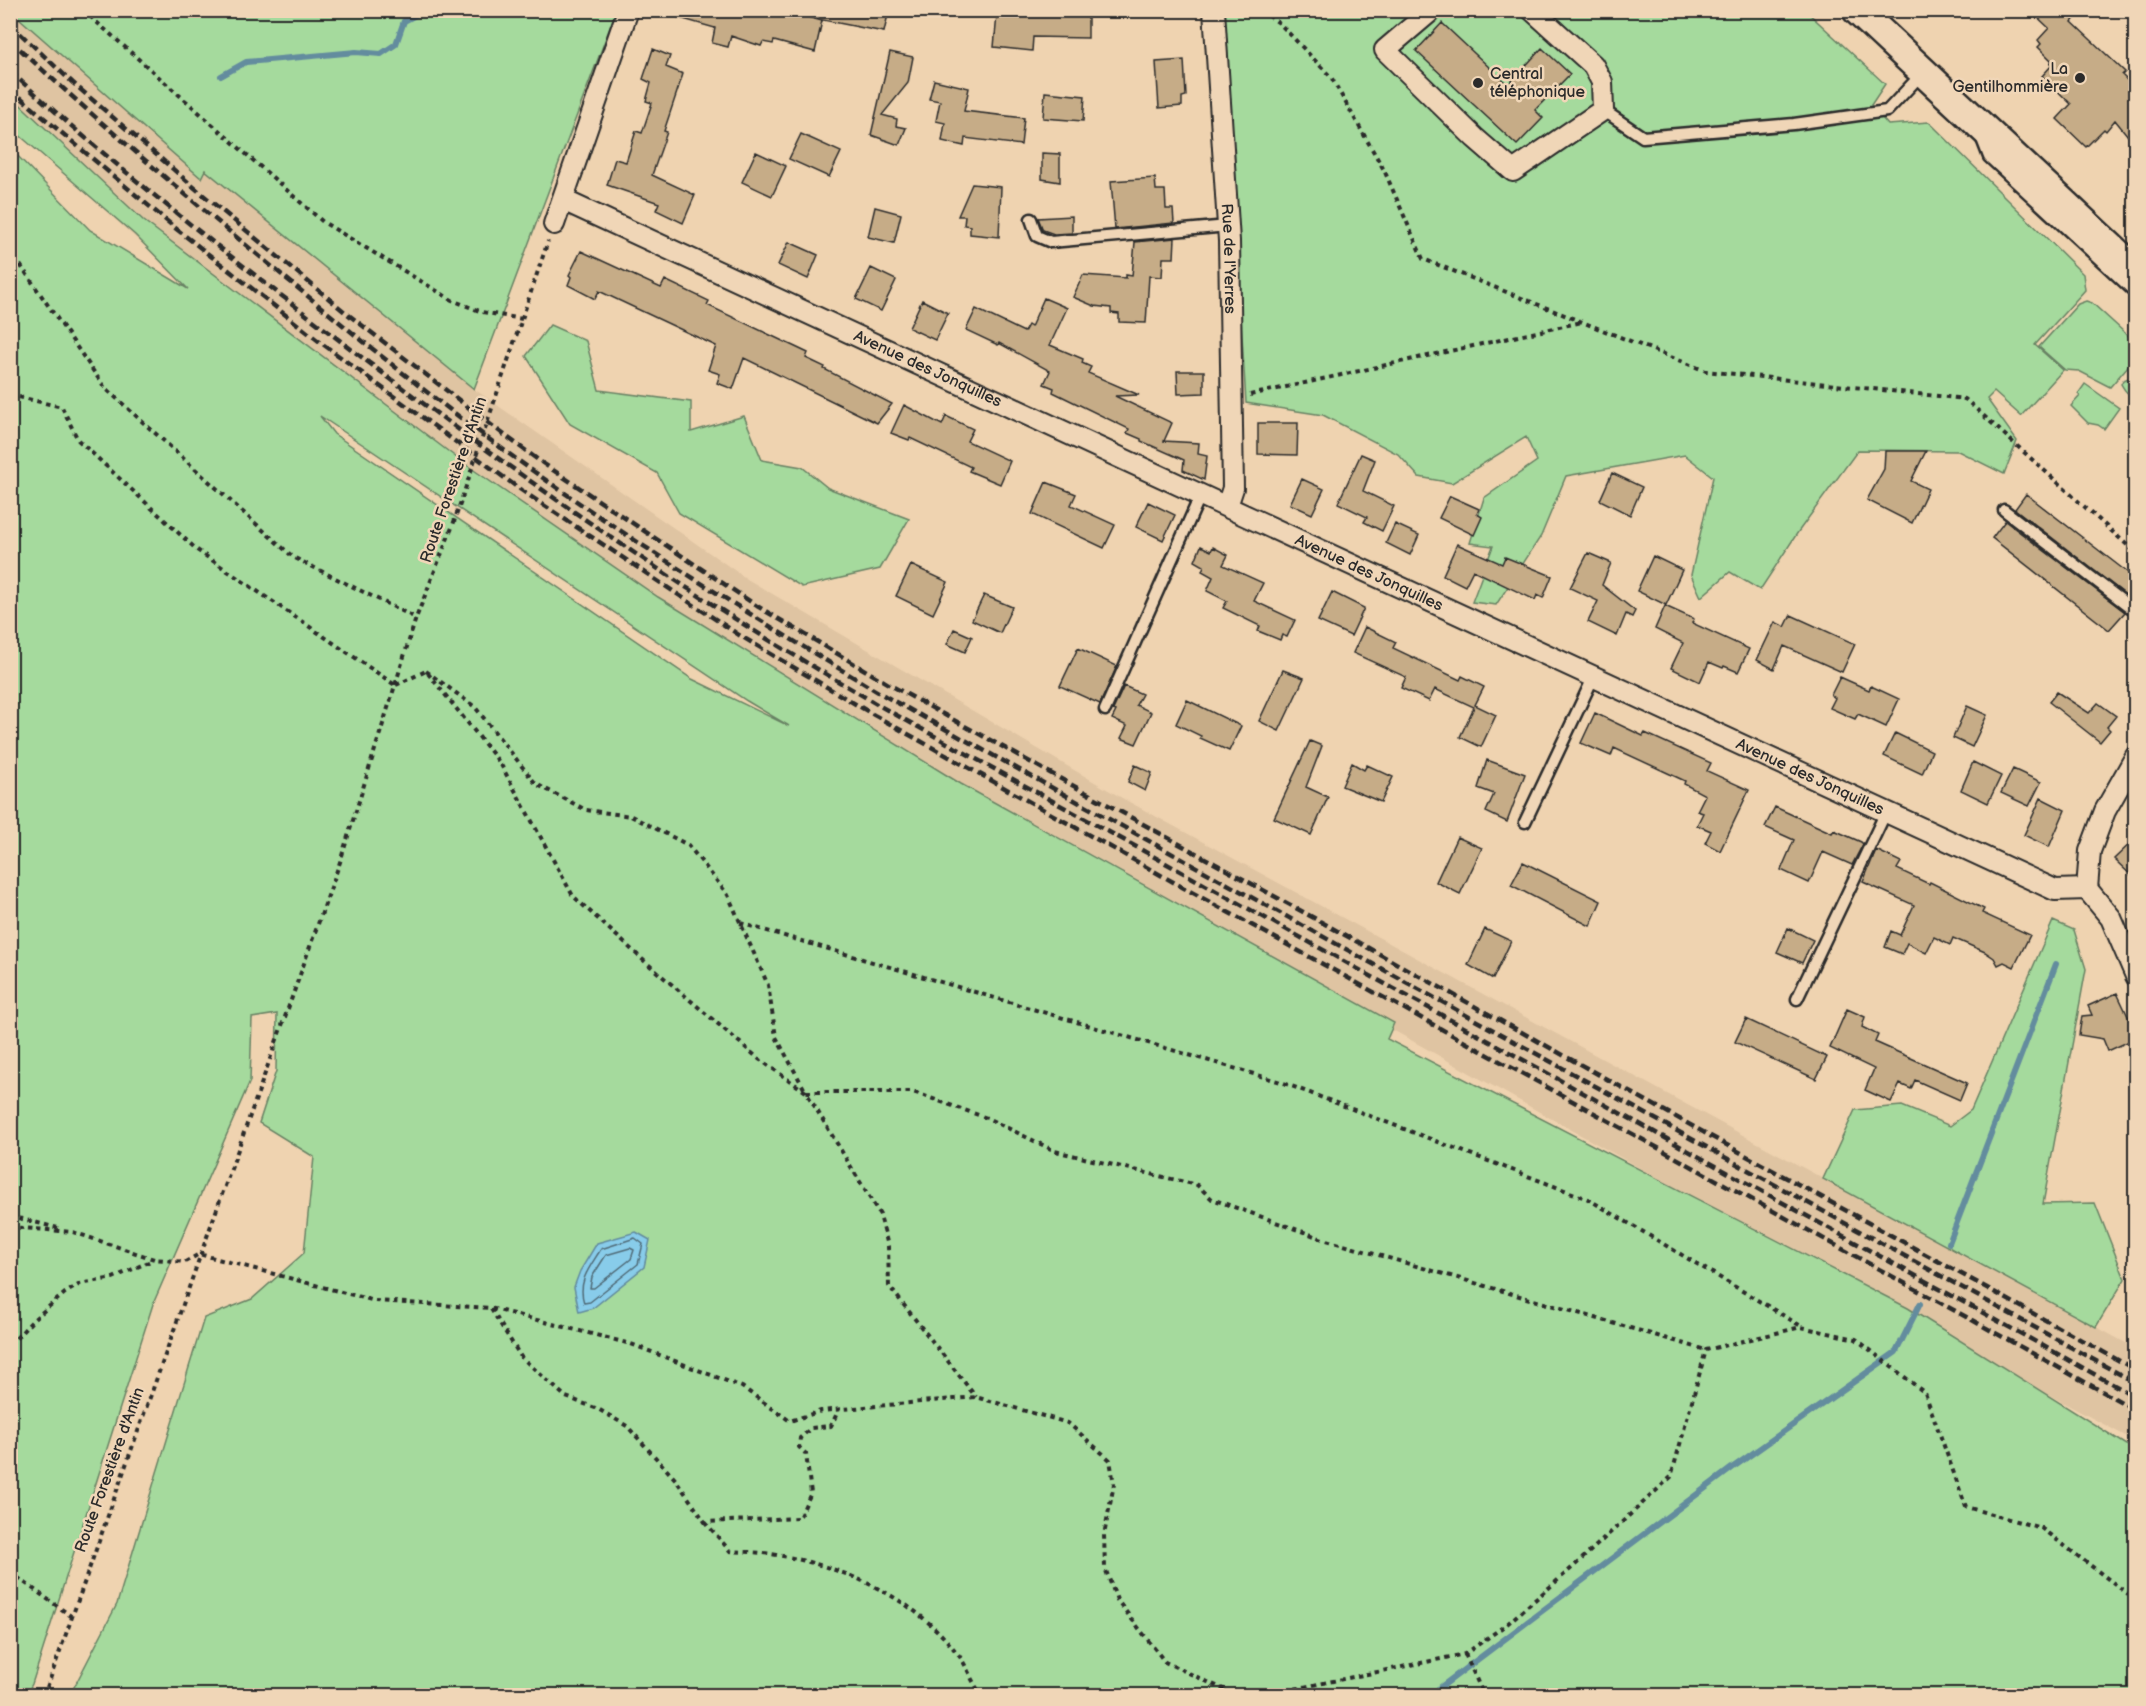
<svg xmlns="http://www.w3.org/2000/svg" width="2146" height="1706" viewBox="0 0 2146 1706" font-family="'Balsamiq Sans',sans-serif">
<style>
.built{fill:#dfc4a2}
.green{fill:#a5da9d;stroke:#688264;stroke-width:1.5;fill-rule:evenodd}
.water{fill:#88ccea;stroke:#638c9e;stroke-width:1.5}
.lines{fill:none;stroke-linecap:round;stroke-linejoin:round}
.shore{stroke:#506b77;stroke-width:1.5}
.stream{stroke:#638c9e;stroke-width:6}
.building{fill:#c6ac87;stroke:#2b2b2b;stroke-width:1.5}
.service-casing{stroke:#2b2b2b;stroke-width:15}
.minor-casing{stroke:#2b2b2b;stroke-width:24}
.secondary-casing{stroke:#2b2b2b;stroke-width:33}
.path{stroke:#2b2b2b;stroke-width:4;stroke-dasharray:4.5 4.5;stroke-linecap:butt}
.service{stroke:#f0d6b7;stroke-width:10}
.minor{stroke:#f0d6b7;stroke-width:20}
.secondary{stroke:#f0d6b7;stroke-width:28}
.rail{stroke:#2b2b2b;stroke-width:4.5;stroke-dasharray:9 4.5;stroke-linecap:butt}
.poi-dot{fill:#2b2b2b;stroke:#f0d6b7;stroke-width:2}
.labels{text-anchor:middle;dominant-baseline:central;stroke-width:5;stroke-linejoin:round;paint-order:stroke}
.poi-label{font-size:16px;fill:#2b2b2b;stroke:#f0d6b7;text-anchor:end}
.street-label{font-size:16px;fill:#2b2b2b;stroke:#f0d6b7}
</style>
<rect width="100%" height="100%" fill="#efd3b0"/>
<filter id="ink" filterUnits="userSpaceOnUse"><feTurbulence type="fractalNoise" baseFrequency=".0167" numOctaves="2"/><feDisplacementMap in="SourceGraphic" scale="12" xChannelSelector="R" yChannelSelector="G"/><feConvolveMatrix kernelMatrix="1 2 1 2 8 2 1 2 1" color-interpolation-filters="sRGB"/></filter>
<g filter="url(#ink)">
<path class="built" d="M11,11H23L157,131L474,389L747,579L1122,798L2135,1348V1441L1985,1361L797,697L421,448L139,241L11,125Z"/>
<path class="green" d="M11,11H616L474,389L205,170L201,178Z
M1223,11H1806L1885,84L1871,105L1888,125L1929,122L2083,274L2085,290L2035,345L2063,370L2021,416L1994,392L1987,399L2017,441L2004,474L1958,451L1858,450L1798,532L1760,590L1730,572L1701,597L1691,575L1713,477L1685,455L1566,476L1541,536L1496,605L1472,602L1493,546L1470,543L1484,498L1537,461L1526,437L1452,483L1419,477L1398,454L1323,415L1246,403Z
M10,95L144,221L465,464L658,597L961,784L1394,1023L1387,1039L1908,1308L2135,1450V1695H70L117,1604L204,1318L252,1299L304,1253L314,1157L259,1123L276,1071L277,1014L252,1018L250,1081L153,1304L32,1684L26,1695H11V149L90,230L188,289L135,235L11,128ZM320,416L747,701L789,726L692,679L334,434Z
M2086,301L2092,303L2135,342V358L2110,387L2079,371L2065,370L2039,347L2078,304Z
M550,325L586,341L599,390L691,402V432L744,416L762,460L802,467L828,488L909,519L880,569L802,587L679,513L657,473L570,424L526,356Z
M2134,371L2135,395C2127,395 2125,391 2121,384L2123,380L2129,378Z
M2085,384L2119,408L2104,429L2098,425L2088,423L2071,406L2080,396L2078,394Z
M2053,921L2074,930L2086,969L2043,1204L2095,1203L2125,1279L2096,1327L1823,1179L1855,1110L1902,1106L1950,1126L1971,1110Z"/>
<path class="water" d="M636,1232L650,1240L644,1267L593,1308L579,1312L574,1287L580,1271L597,1243Z"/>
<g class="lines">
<path class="shore" d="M635,1238L643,1244L638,1264L590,1302L584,1303C577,1281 590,1267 601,1249Z
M630,1248L634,1250L631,1259L594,1288H590L592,1277L606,1255Z"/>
<path class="stream" d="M221,76L246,62L356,52L381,54L396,44L404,21L425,10
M1949,1243L2056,964
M1429,1696L1732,1468L1896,1352L1920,1304"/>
</g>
<path class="building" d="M670,10H782L822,21L815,52L774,41L773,44L763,42L761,46L731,36L728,47L712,43L715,28L669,15Z
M819,10H889L884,32L818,19Z
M1016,10L1088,12V38L1033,37L1032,51L994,47L997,15L1015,18Z
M2030,10H2082L2072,22L2125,72L2122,75L2136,89V146L2115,120L2106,131L2104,129L2086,147L2057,119L2071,104L2042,76L2052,65L2050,63L2052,61L2038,47L2041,44L2038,40L2049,28Z
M1442,23L1508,85L1542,48L1570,74L1535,110L1543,118L1517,145L1416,51Z
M653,49L670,56L666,67L683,74L664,131L667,132L652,175L695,195L683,223L656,210L659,203L607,185L615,159L626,162L636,131L642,133L652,103L646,101L651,83L643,79Z
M890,52L913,57L908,83L882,115L897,119L896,126L906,128L899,145L871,135Z
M1184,60L1186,96L1182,97V106L1159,108L1156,62Z
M934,80L969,88L964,111L1024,118L1021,145L965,138L964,146L942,141L945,123L936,121L940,101L929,99Z
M1045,92L1085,96L1083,121L1043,118Z
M801,134L841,152L829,177L789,159Z
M756,152L786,166L772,196L742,182Z
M1042,153L1060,154V182L1042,179Z
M1155,178L1156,190H1165L1166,209H1173L1174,223L1115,229L1111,181Z
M972,184L1001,187L999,237L970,234V226L964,225L965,216H958Z
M875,207L901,214L894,243L868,237Z
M1072,216V233L1054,234L1043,230L1038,218Z
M1175,238L1174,258H1163L1162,277L1149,276L1146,323L1119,322V314L1111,313V308L1094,306L1073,297L1083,275L1126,278V275L1132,276L1135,242Z
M789,242L818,255L808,279L778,265Z
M581,251L661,288L665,280L709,301L707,305L808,353L806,358L825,367L824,369L892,404L877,423L744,358L733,389L717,383L720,374L708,370L716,346L599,291L595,299L568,285L571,277L569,275Z
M871,268L896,280L881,311L856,299Z
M1044,298L1067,308L1050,345L1083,359L1082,363L1091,367L1088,373L1139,395L1115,396L1172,423L1164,441L1199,443L1198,454L1207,456L1204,480L1183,470L1184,460L1141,441V439L1127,433L1129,429L1053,392L1054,388L1044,384L1050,371L999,343L998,345L966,330L976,309L1024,332L1028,325L1031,327Z
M922,300L948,313L935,340L909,328Z
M1177,371H1204V393L1178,394Z
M904,405L942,425L946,416L973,429L967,441L1010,461L1000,484L969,471L971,467L910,438L909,440L891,433Z
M1258,423H1298L1297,455L1258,454Z
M1885,451H1926L1911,481L1928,489L1912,523L1867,500L1884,469Z
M1361,454L1375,460L1363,491L1394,506L1382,531L1364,522L1367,517L1338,503Z
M1612,473L1642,487L1630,515L1600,500Z
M1302,479L1324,489L1312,514L1290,504Z
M1046,482L1076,494L1071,505L1115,525L1104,548L1032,514Z
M2026,494L2136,579V598L2131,599L2015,509Z
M1450,496L1479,509L1477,514L1482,517L1474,535L1439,518Z
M1148,502L1175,515L1163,540L1136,527Z
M2005,521L2125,612L2109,630L1992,538Z
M1395,524L1419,535L1410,555L1386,543Z
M1457,544L1502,564L1505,557L1552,576L1543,598L1537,595L1535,600L1473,570L1465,586L1443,575Z
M1201,546L1211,551L1213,547L1228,555L1223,565L1263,583L1254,601L1295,620L1287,637L1282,635L1280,640L1258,631L1260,626L1223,608L1227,601L1207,591L1213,577L1202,571L1204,566L1195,561Z
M1588,553L1611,563L1602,585L1635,611L1632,617L1626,614L1617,636L1588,622L1598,601L1570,588Z
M1653,556L1682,570L1666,605L1637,591Z
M911,565L948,582L933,614L896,596Z
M1332,592L1364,608L1351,636L1318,621Z
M984,595L1012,607L1000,633L972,620Z
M1665,606L1694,619L1692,623L1749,649L1738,672L1724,666L1723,668L1709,662L1700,682L1671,668L1683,643L1655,629Z
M1791,615L1855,644L1842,672L1784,646L1774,669L1757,660L1775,622L1785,627Z
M1365,627L1396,642L1393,648L1460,680L1462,676L1484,687L1475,705L1496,715L1481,747L1460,737L1474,707L1435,689L1429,701L1401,688L1406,677L1353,653Z
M954,629L972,637L965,652L947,644Z
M1078,648L1117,666L1100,704L1060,686Z
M1283,670L1304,678L1279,731L1259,721Z
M1840,677L1869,690L1871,686L1899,699L1886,727L1858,714L1855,719L1830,708L1835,698L1831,695Z
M1124,686L1142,694L1136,705L1151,712L1136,744L1121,738L1127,726L1112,719L1116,711L1113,710Z
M2057,692L2089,713L2098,703L2116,716L2107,727L2110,730L2100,742L2049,702Z
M1187,700L1241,726L1229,751L1200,738L1201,736L1176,724Z
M1967,706L1987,715L1972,747L1953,738Z
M1595,713L1643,736L1645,733L1711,763L1707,771L1749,790L1720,851L1705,843L1711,831L1697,825L1703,813L1697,811L1705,795L1684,784L1685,781L1614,748L1611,756L1581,743Z
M1895,733L1932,751L1922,774L1884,756Z
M1310,741L1322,746L1306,787L1328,797L1311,835L1274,818Z
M1487,760L1525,774L1507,822L1486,812L1494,794L1478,788Z
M1973,762L2001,776L1988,803L1961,790Z
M1352,763L1364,770L1367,765L1393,777L1381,802L1342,786Z
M1135,765L1152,773L1145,791L1128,782Z
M2013,769L2041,782L2029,806L2001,793Z
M2041,798L2065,810L2049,847L2024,835Z
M1775,807L1832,833L1834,830L1861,842L1863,844L1852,865L1823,852L1809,883L1781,870L1794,840L1765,827Z
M1457,837L1482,848L1460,894L1436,882Z
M2136,838V880L2114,859Z
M1876,850L1901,862L1897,869L1929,884L1930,882L1984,909L1982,913L2030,935L2014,967L2004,962L1998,965L1994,958L1985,952L1953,938L1950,945L1934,937L1926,953L1907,943L1902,954L1885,947L1891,931L1900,935L1914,905L1863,882Z
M1523,862L1601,901L1590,926L1511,885Z
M1788,928L1813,940L1802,963L1777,952Z
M1485,929L1511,941L1493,979L1468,965Z
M2117,993L2136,1033V1038L2108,1051L2103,1039L2079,1035L2082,1016L2092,1015L2088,1006Z
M1847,1009L1865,1017L1862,1027L1878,1035L1875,1042L1967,1083L1960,1100L1915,1080L1911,1089L1900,1084L1891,1102L1865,1090L1874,1069L1830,1048Z
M1746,1019L1827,1057L1816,1079L1735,1042Z"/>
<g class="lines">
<g class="service-casing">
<path id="service" d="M1603,110L1643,137L1794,124L1887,111L1916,80L1922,71
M1982,139L1989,157L2136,293
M1031,219L1037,236L1051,242L1228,226
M2004,510L2130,607L2136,605
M1105,710L1201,494
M1525,822L1594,676
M1797,999L1886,812"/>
</g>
<g class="minor-casing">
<g id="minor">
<path id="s1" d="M1214,10L1229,241L1233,488L1227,506"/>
<path d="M1432,10L1385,50L1475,138L1513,171L1603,110L1602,82L1593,65L1532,10"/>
<path id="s2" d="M563,200L2055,890L2087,889L2111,918L2136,976"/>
<path d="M554,224L628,10"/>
<path d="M2087,889L2090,851L2105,811L2136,756"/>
</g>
</g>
<g class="secondary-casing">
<path id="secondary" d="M1857,10L2136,271"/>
</g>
<path class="path" d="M83,10L323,222L452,300L482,312L522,319
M1261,10L1279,23L1331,77L1384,170L1423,259L1706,371L1965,399L2136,553
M10,250L105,388L293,557L416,618
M10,395L62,407L78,440L197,550L395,685
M1250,395L1582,322
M426,671L475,707L536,784L586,810L631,816L688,845L728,895L768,985L776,1037L806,1092H913L987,1118L1055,1151L1197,1185L1212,1199L1323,1239L1706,1350
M396,685L426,671L500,763L573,896L642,959L759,1059L806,1092L880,1215L888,1246L889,1286L976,1397
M740,923L1281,1082L1588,1199L1801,1326
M10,1216L62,1229
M10,1227L73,1232L154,1259L185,1262L199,1254L375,1301L490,1308L631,1344L742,1387L790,1421L821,1411L976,1397L1068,1423L1110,1460L1114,1484L1104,1535L1105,1568L1117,1600L1165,1662L1238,1696
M491,1309L521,1357L566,1397L598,1409L627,1426L676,1480L705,1522L799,1518L811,1493L806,1454L799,1447L800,1438L811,1428L831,1426L839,1409
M10,1345L33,1320L65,1293L80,1284L113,1278L153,1260
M705,1522L730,1551C743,1552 758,1552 771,1554C840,1565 914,1596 957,1653C968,1666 971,1683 983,1696
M10,1572L71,1616
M1465,1654L1484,1696
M44,1696L340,862L416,618L453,525L548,241
M1171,1696H1218
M1260,1696L1465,1654L1507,1624L1573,1567L1671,1477L1706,1350L1801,1327L1856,1339L1925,1393L1966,1507L2041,1528L2136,1600"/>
<use href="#service" class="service"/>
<use href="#minor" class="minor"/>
<use href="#secondary" class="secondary"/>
<path class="rail" d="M10,24L73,83L202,194L345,312L495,428L541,462L757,606L892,686L2136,1370
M10,40C93,117 178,189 264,260C352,333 440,405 533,471C647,551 766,625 885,696L2136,1383
M10,71C98,152 191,226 286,299C434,414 586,525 745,625C789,653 835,679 880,706L2136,1397
M10,88L43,117L174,227L320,342L521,490L739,635L874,715L1184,888L2136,1410"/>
</g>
</g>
<g class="poi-dot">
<circle cx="2080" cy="78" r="6"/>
<circle cx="1478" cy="83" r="6"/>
</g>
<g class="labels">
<g class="poi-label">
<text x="2068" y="69">La<tspan x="2068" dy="18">Gentilhommière</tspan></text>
<text x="1490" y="74" text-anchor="start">Central<tspan x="1490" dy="18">téléphonique</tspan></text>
</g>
<g class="street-label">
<text stroke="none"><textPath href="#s1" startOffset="249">Rue de l'Yerres</textPath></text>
<text stroke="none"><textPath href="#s2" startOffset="402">Avenue des Jonquilles</textPath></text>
<text transform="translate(454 480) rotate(-71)">Route Forestière d'Antin</text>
<text stroke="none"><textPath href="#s2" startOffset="888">Avenue des Jonquilles</textPath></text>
<text stroke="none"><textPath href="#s2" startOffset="1374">Avenue des Jonquilles</textPath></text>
<text transform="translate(110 1470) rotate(-70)">Route Forestière d'Antin</text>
</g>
</g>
<rect width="2146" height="1706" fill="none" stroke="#f0d6b7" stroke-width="36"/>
<rect x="18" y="18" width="2110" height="1670" fill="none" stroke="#2b2b2b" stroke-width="2" filter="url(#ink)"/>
</svg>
